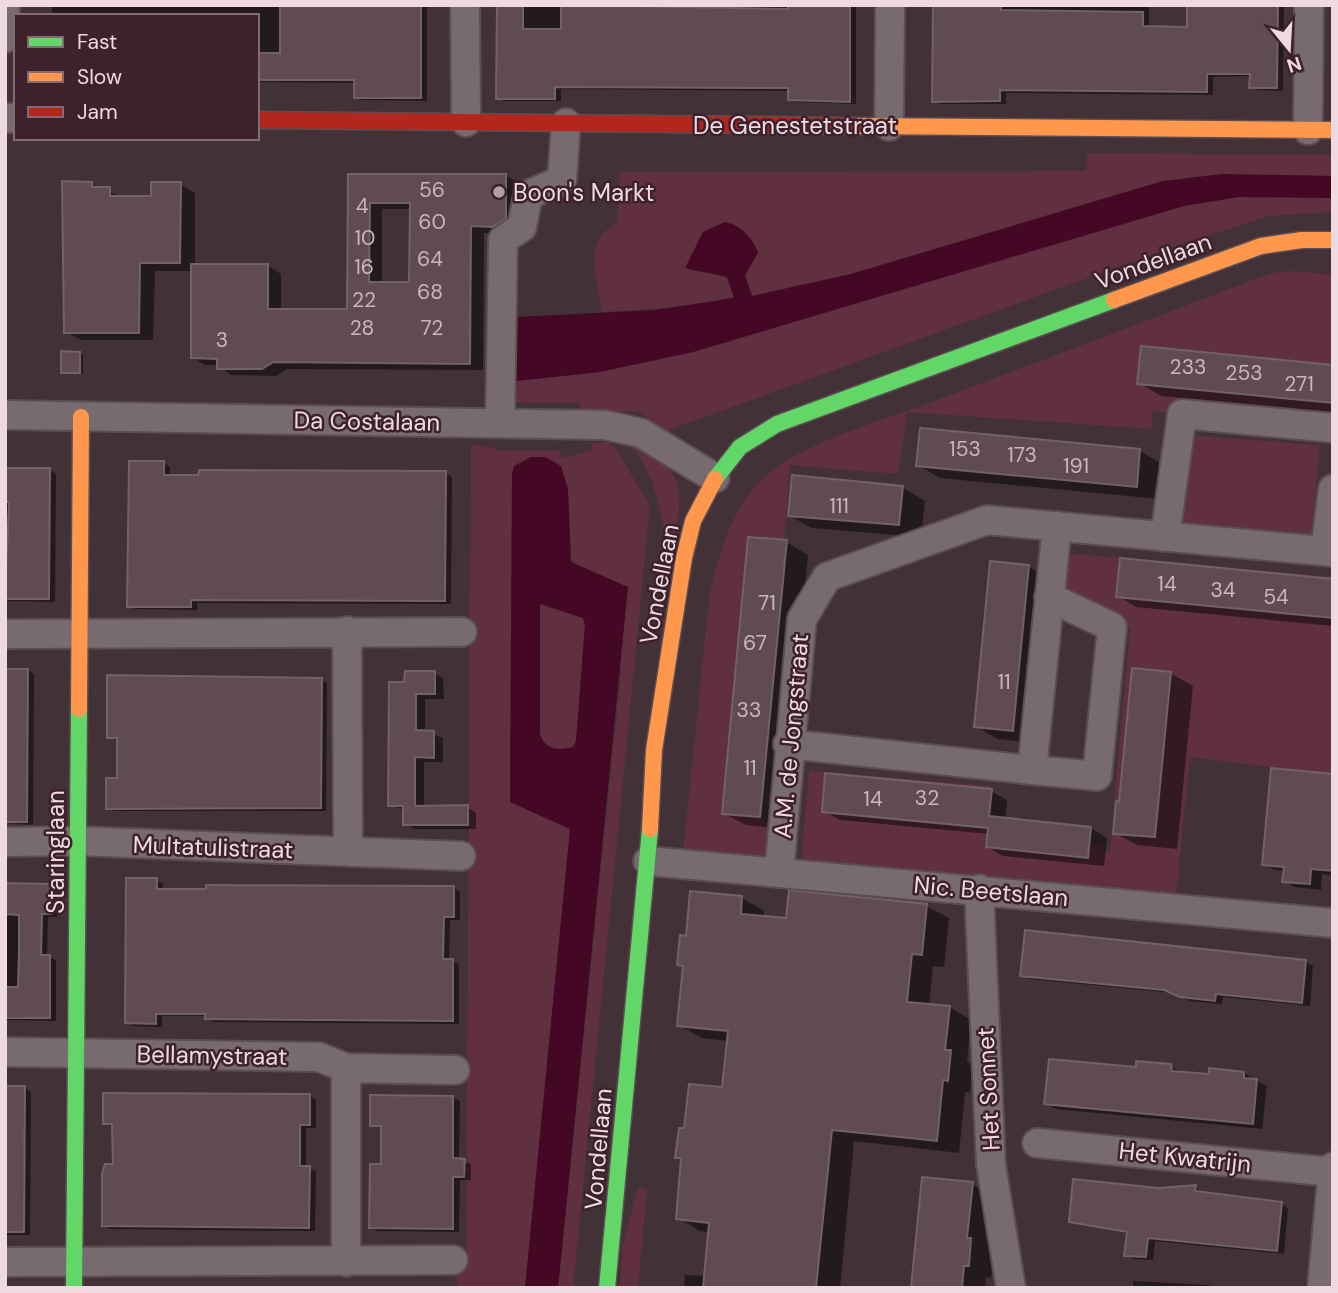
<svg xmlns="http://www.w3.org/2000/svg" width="1338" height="1293" viewBox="0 0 1338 1293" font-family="'DM Sans',sans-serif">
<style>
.green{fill:#603041}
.water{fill:#440724;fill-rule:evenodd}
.shadow{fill:#0007;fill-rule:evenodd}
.building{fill:#604b53;stroke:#716267;stroke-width:2;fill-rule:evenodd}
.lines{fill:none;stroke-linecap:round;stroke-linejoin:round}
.street-casing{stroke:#5b4d52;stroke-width:32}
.fast-casing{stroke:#5b4d52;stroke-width:19}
.slow-casing{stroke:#5b4d52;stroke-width:19}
.jam-casing{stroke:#5b4d52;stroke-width:19}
.street{stroke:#786b6f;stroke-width:28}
.fast{stroke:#63d668;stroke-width:16}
.slow{stroke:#ff974d;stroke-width:16}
.jam{stroke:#b3261e;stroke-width:16}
.poi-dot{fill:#b29fa5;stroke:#3d212b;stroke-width:2.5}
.labels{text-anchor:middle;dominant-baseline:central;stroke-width:5;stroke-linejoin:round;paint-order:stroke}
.number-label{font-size:21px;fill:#cab6bd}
.street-label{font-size:24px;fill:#eedae0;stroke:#3d212b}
.poi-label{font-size:24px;fill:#eedae0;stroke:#3d212b;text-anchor:start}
</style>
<rect width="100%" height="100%" fill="#423137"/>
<path class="green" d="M1087,153L1333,155V176L1223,174L1163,181L851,274L752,296L745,275L758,253C753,236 740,231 725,222L703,232L690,271L720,273L727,278L734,297L690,306L602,312C597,280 582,241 617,223L620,172L1086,171Z
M1239,197L1333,198V212L1269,216L1181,244L666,431L639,412L581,410L579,402L516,403V381L600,372L693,352L1139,218L1184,206Z
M1293,271L1333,275V426L1153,411L1151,429L907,412L898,474L790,465L762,820L773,824L770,861L683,854L709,599C718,556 730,512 761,480C798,444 879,422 929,403C1043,360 1157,317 1271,273Z
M1183,435L1320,445L1311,539L1175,527Z
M609,442L616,449L650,506L573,1288H558L621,672L578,566L568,557V489L561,466C538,454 528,452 512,474L510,802L570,829L525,1288H457V1269L466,1268L471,444L504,451L559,450L562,458L592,450L591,443Z
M628,444C693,465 683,503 669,558C662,521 657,470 628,444Z
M1066,553L1333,577V775L1190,757L1176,895L801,864L809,771L989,786L987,822L1104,845V852H1110L1130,629L1062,588Z
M540,603L583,618L585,625L576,742L573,747C558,751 545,750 540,734Z
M638,1188L647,1189L638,1288H620L622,1248Z"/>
<path class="water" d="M1223,174L1333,176V198L1239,197L1184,206L693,352L600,372L516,381V317L655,310L734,298L727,277L685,268L703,232L725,222C741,225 753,238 758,253L745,275L752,296L851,274L1163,181Z
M531,457H545L561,466L568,489L571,562L628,587L558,1288H525L570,829L510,802L512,474L514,466ZM540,604L583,618L585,625L576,741L573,747C558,751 545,750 540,734Z"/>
<path class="shadow" d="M52,5H427V101L362,100L355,97V83L257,82V16H52Z
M498,5H856V104L796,102L789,99V91L561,89V101H504L498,98Z
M935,5H1149V28H1188L1189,5H1284L1283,91L1258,90L1251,87V76L1213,77V95L1006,93V104H940L934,101Z
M505,175L518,183V225L507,233H484L483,370L287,369L276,376L231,375L218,365H205L192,357L193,271H155L153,340H81L66,332L91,184L125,198H153L180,184L195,193V265L268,266L281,274V311H349L350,176ZM382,209H411V284H382Z
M80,353L83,355V374L63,372Z
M1333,367V412L1161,396L1139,383Z
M921,430L1140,451L1162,464L1159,499L940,478L918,465Z
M164,463L170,467V477L446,473L452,477L451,604L197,603V610L135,609L129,606Z
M5,470H50L56,474L55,602L5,601Z
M903,488L925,501L921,537L812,528L790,516Z
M786,542L808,555L782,829L746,825L723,813Z
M1028,566L1050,579L1035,743L998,739L975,726Z
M1333,580V626L1136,607L1118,596Z
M5,670H28L34,674L33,825L5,823Z
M434,673L443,678L444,699H425V732L443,738V762H424V807H467L476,813V829H414L405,823V810L390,805L406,684Z
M1170,673L1193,686L1177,849L1137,845L1115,833L1121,804Z
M321,679L327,683L326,811H114L108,808L119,780L118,741L109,737Z
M1333,776V876L1322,874L1321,890L1295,887L1284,881L1285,871L1275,870L1263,864Z
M991,791L1007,800L1005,819L1091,828L1107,838L1104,866L1003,856L987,847L989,834L840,820L824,811Z
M157,880L163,884V891L454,888L460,892V920H450L449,960L459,964V1024L213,1022L207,1016H162V1027L133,1026L127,1022Z
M5,885L51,886L57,889V917H48L47,956L56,960V1021L5,1020Z
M742,898L764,911L763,918L788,920L926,906L949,918L944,967L933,966L929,1006L949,1007L971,1020L967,1061L973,1065L970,1093L965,1092L959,1153L854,1141L840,1288H684L685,1275L705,1276L710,1232L700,1231L678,1218L683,1160L677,1157L686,1130L724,1089L728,1041L702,1038L679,1025L685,968L679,964L688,938Z
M1306,962L1313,966L1310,1006L1223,997L1222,1004L1189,1001L1174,993L1030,979L1022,975Z
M1170,1066L1181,1072L1211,1076L1244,1073L1267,1086L1262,1129L1056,1109L1046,1103L1137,1069Z
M5,1088H25L31,1092L30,1235H5Z
M310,1096L316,1100V1128H306V1168L316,1171L315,1231L110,1229L104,1225L114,1166V1127L104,1123Z
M453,1097L460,1101L459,1160L471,1164V1180H460L459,1232L378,1231L371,1227L383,1166V1129L372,1125Z
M972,1184L994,1197L989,1251L993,1253L991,1278L986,1277L985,1288H912Z
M1195,1186L1202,1193L1281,1204L1288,1208L1284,1254L1155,1241L1153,1260L1133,1259L1126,1255L1128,1234L1071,1221L1158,1189Z
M1133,1281L1209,1285L1213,1288H1133Z"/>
<path class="building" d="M280,5H421V98H354V80H257V53H280Z
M497,5H523V29H561V5L788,9V5H850V102L788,100V88H759L555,87V99H496Z
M933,5H1001V10L1143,12V26L1187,27V5H1278L1277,88H1249L1250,74H1207V92L1000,90V101L932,102Z
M348,174H506V218L493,227L471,226L470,364L273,362L262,369H217V359L191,358V264H268V309H347ZM370,203H410L409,282H369Z
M62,181L92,182V187H110V196H151V182H181L180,263H140L139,333H64Z
M1141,346L1333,365V403L1137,384Z
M61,351L80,352V373H61Z
M920,428L1140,449L1137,487L916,466Z
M129,461H164V475H198L199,470L446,471L445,601L191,600V607H127Z
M5,468H50L49,599H5L9,502H5Z
M792,475L903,486L899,525L788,516Z
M748,537L787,540L760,817L722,814Z
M1120,558L1333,579V618L1116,597Z
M990,561L1029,565L1013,731L974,727Z
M1132,668L1171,672L1155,837L1113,834L1116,801L1119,802Z
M5,669H28L27,822H5Z
M405,671H435V694H416V730L434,731V758L415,757V806L468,805V825H403V806H388L389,682H404Z
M107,675L322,678L321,808L106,809V778H117V738H107Z
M1271,768L1333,774V871L1311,869L1310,884L1282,882L1284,867L1262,865Z
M825,773L992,789L989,816L1091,827L1088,858L986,847L988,828L822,812Z
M126,878H157V889H206V885L454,886V917H444L443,959H453V1021L205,1019V1014H156V1024L125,1023Z
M5,883L51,884V914H42L41,955H50V1018H5V987H18L19,953V915L5,914Z
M789,890L927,904L922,955L912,954L907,1002L950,1006L945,1050H951L948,1081L943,1080L937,1141L832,1130L816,1288H703L709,1223L676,1219L681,1158H675L679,1128H684L689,1084L722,1087L728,1031L677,1026L683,966L677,965L680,935L686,936L690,891L742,896L741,914L786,918Z
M1025,930L1306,960L1302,1003L1216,994L1215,1001L1180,997L1164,990L1020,976Z
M1049,1059L1136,1067V1061L1171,1064L1172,1071L1209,1074V1068L1244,1072V1078L1257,1079L1253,1124L1044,1104Z
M5,1086H25L24,1232H5Z
M103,1093L310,1094V1125H300V1166H310L309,1228L102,1226V1174L105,1164H113L112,1124H103Z
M370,1095L453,1096V1158L465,1159L464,1177H453V1229L369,1228L370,1164H381V1126H370Z
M922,1177L973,1182L967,1238H971L969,1266H964L962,1288H911Z
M1073,1179L1158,1188L1196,1185L1195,1191L1282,1202L1277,1251L1148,1238L1146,1257L1124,1256L1127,1232L1069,1222Z"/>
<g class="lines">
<g class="street-casing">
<path id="street" d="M465,5L466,122
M5,38V5
M5,118H16
M889,126L890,5
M1308,130L1309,5
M5,415L605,425L641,433L715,478
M500,423L503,240L522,227L528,195L562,180L566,123
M1165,537L1182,414L1333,428
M1325,551L1333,489
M347,631L348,852
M5,634L462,632
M788,744L1032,770L1057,526
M1032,770L1097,776L1112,627L1049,597
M5,842L78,841L461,856
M648,861L1333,923
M779,873L802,619L827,577L987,520L1333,552
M979,889L991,1165L1011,1288
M5,1052L319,1057L346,1068L455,1070
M1037,1143L1332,1172
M5,1262L453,1260
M346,1262V1068
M1322,1288L1333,1167"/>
</g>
<g class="fast-casing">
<path id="fast" d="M715,479L740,447L777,424L1114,300
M74,1288L79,709
M607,1288L650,829"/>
</g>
<g class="slow-casing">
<path id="slow" d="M855,126L1333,130
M1114,300L1261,246L1302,240H1333
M79,709L81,417
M650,829L654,750L684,558L693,521L715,479"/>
</g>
<g class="jam-casing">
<path id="jam" d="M257,120L855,126"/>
</g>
<use href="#street" class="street"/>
<use href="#fast" class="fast"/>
<use href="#slow" class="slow"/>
<use href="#jam" class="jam"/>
</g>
<circle class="poi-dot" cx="499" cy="192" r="7"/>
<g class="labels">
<g class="number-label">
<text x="432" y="190">56</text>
<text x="362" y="206">4</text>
<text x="432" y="222">60</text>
<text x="365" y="238">10</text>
<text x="430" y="259">64</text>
<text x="364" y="267">16</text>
<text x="430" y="292">68</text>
<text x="364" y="300">22</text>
<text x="362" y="328">28</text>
<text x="432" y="328">72</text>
<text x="222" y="340">3</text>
<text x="1188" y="367">233</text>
<text x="1244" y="373">253</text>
<text x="1299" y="384">271</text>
<text x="965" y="449">153</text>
<text x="1022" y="455">173</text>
<text x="1076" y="466">191</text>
<text x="839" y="506">111</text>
<text x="1167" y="584">14</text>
<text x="1223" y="590">34</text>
<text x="1276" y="597">54</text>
<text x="767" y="603">71</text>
<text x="755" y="643">67</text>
<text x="1004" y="682">11</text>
<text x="749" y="710">33</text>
<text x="750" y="768">11</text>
<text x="927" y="798">32</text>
<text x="873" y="799">14</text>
</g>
<g class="street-label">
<text x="795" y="125">De Genestetstraat</text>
<text transform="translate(1153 261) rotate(-20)">Vondellaan</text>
<text transform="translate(367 421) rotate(1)">Da Costalaan</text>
<text transform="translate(659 584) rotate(-79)">Vondellaan</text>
<text transform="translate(791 736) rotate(-85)">A.M. de Jongstraat</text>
<text transform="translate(213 847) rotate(2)">Multatulistraat</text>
<text transform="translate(55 852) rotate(-90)">Staringlaan</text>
<text transform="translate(991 891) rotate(5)">Nic. Beetslaan</text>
<text transform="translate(212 1055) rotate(1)">Bellamystraat</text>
<text transform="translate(988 1089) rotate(-93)">Het Sonnet</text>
<text transform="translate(598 1149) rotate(-85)">Vondellaan</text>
<text transform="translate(1185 1157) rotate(6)">Het Kwatrijn</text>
</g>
<g class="poi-label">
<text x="513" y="192">Boon's Markt</text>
</g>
</g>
<rect width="1338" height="1293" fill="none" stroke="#eedae0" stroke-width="14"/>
<rect x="14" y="14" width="245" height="126" fill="#3d212b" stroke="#846b73" stroke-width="2"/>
<rect x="28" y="37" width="35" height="10" fill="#63d668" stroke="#846b73" stroke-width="2"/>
<text x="77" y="49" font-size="21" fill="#eedae0">Fast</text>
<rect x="28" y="72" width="35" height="10" fill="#ff974d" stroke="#846b73" stroke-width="2"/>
<text x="77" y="84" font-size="21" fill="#eedae0">Slow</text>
<rect x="28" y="107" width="35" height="10" fill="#b3261e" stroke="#846b73" stroke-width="2"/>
<text x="77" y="119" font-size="21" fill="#eedae0">Jam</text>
<g transform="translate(1289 49) rotate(162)" stroke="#3d212b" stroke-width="5" paint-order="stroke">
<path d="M0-5L12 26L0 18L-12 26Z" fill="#eedae0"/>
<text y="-10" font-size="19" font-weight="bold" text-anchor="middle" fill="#eedae0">N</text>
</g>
</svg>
